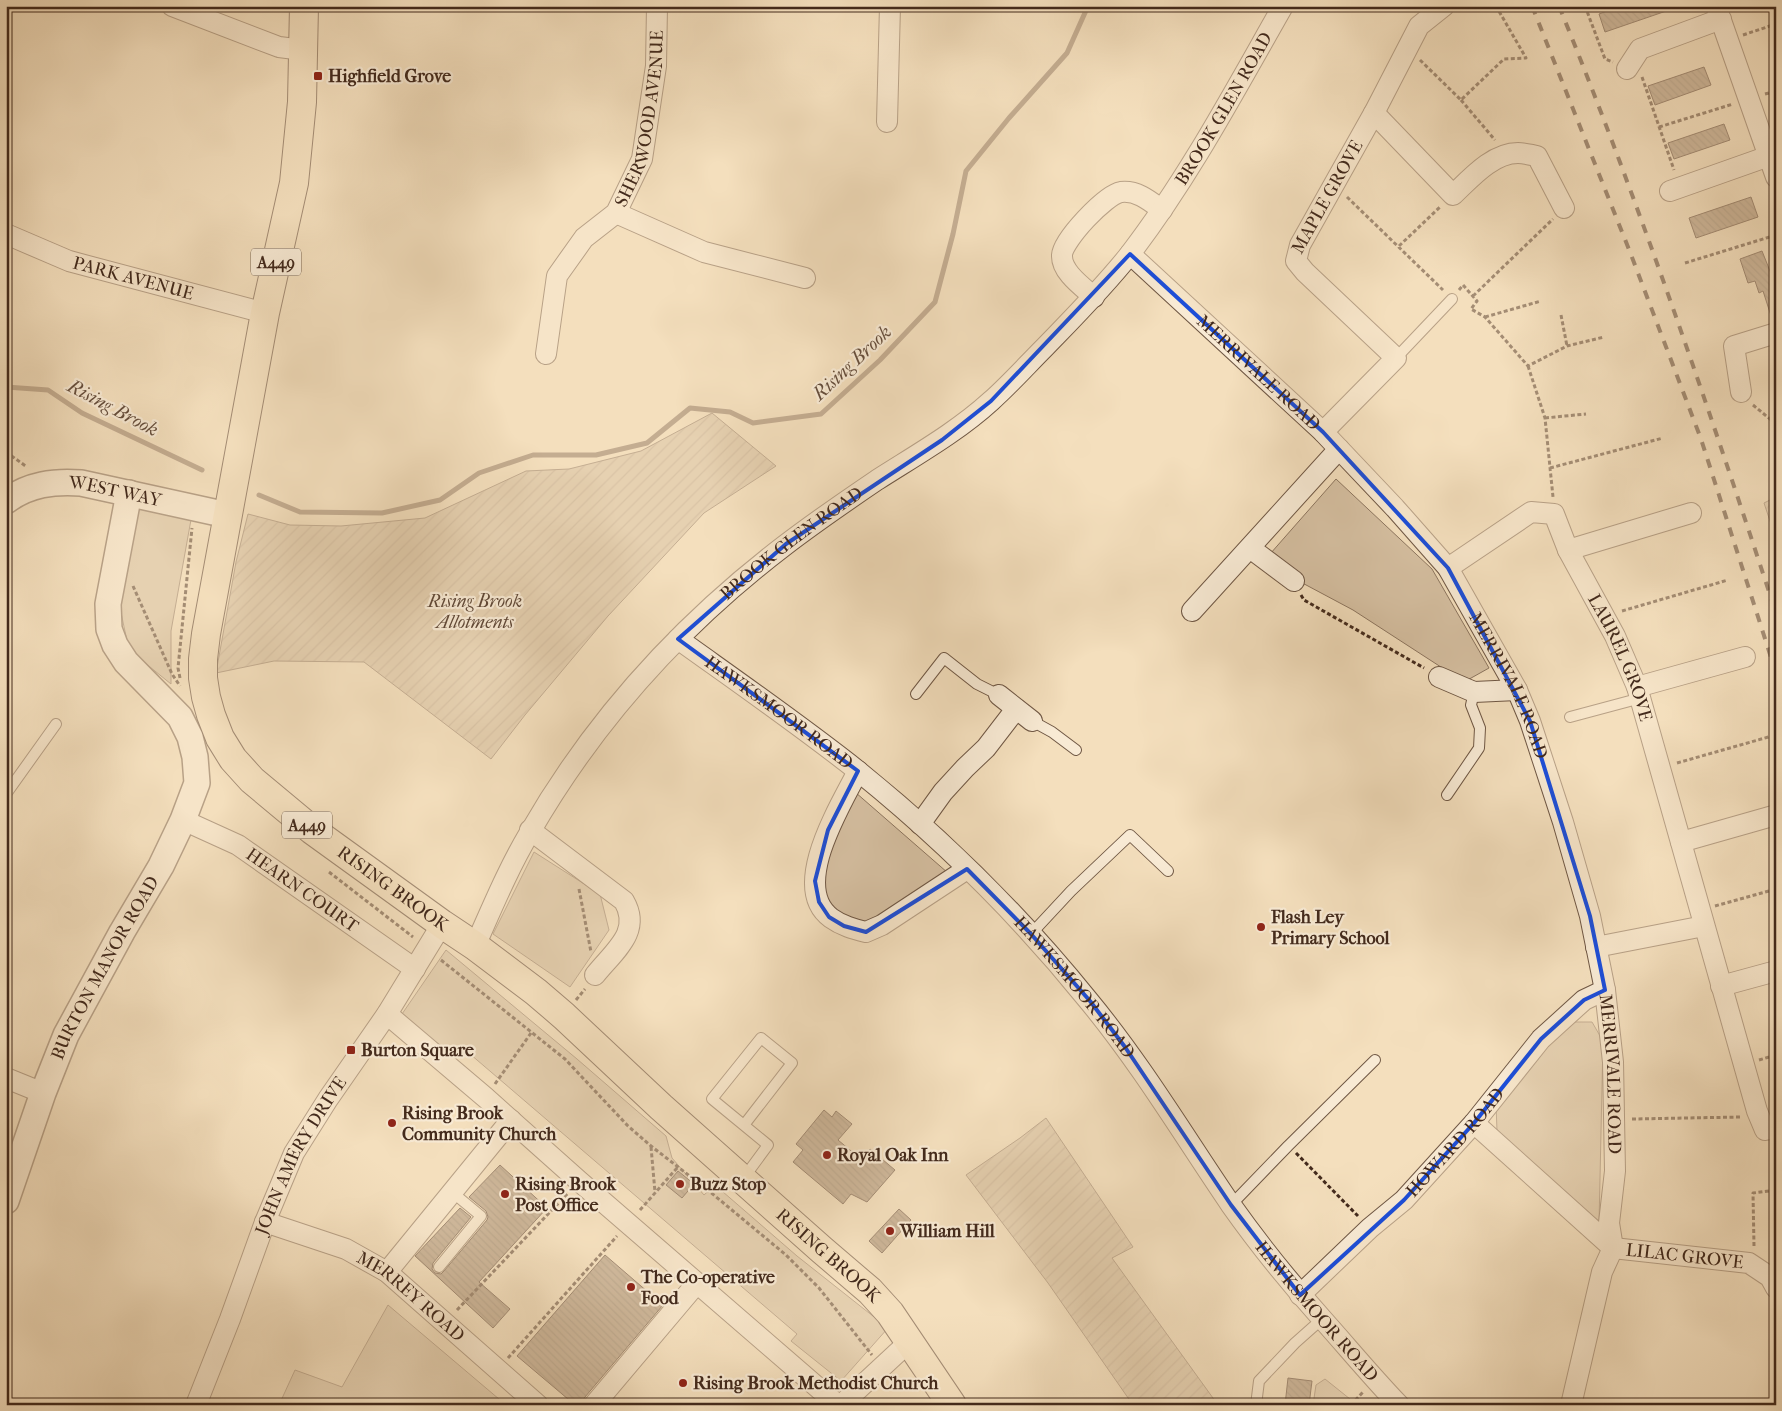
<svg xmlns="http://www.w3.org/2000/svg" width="1782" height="1411" viewBox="0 0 1782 1411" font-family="'IM FELL French Canon',serif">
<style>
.park{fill:#d6c0a2;stroke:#8c755f}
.garden{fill:url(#garden-furrows);stroke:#8c755f}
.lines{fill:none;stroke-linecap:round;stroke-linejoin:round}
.stream{stroke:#89715c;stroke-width:5}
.building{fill:url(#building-back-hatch);stroke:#432a1c}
.service-casing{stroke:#6f5744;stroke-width:12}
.minor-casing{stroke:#6f5744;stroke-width:22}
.tertiary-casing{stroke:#6f5744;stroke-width:28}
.trunk-casing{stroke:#432a1c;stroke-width:30}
.path{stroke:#432a1c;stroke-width:3;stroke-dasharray:4 2.5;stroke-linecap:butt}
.service{stroke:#f8ead4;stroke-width:10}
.minor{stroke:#f8ead4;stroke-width:20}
.tertiary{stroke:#f8ead4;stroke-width:25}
.trunk{stroke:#f4dfbd;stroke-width:28}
.rail{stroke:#432a1c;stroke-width:4;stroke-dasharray:9 9;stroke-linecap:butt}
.marked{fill:none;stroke:#1d4ed8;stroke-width:4;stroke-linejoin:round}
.poi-dot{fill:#8f2418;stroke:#f8ead4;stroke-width:2}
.labels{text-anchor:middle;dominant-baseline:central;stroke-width:4.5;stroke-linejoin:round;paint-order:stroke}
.shield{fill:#f8ead4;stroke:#796453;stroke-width:1}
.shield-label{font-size:16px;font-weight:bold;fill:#432a1c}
.poi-label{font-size:18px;font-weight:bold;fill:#432a1c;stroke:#f8ead4;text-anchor:start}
.street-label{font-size:18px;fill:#432a1c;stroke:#f8ead4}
.park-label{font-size:18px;font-style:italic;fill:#604837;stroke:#f8ead4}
.water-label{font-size:19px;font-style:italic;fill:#664e3c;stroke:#f8ead4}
</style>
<defs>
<pattern id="garden-furrows" width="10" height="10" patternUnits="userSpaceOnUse" patternTransform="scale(1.25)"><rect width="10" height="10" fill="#d6c0a2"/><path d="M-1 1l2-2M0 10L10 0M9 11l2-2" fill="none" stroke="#b9a58b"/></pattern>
<pattern id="building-back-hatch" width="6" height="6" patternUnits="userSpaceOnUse" patternTransform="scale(1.25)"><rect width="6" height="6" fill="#9f8870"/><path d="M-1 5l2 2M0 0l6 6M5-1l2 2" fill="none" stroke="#836f5b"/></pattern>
</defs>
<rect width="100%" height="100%" fill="#f4dfbd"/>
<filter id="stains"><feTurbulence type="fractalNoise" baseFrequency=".004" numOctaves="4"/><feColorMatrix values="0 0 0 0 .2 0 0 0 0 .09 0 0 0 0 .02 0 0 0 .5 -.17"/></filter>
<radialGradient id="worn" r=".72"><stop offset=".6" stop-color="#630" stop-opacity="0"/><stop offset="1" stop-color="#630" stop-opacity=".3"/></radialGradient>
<path class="park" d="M1336,479L1432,569L1489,668L1464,682L1353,610L1263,562Z
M140,503L192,514L171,631V684L129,650L120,608L121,577Z
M855,792L948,873L884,919L856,925L833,915L820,893L822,860Z
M534,852L600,894L609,930L570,987L493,934Z
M446,950L577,1059L666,1136L672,1158L704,1195L715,1185L797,1256L888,1328L841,1381L791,1341L797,1334L470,1054L451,1058L402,1014Z
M1570,1022H1592L1603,1041L1599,1224L1497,1131L1496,1104Z
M388,1305L506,1405H279L295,1370L342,1387Z
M1325,1379L1350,1399L1344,1405H1313L1316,1385Z"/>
<path class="garden" d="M712,413L776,466L704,513L608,616L525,715L491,759L364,662L274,661L216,673L236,562L248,514L290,525L341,526L425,518L526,471L569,469L641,451Z
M1776,497V539L1764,503Z
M1046,1118L1133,1247L1112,1258L1218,1405H1133L1048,1283L966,1175L1020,1138Z"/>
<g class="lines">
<path class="stream" d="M6,387L48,390L82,413L202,470
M259,495L300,512L382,513L440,500L479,473L533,455H596L647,443L690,408L730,412L753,423L821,414L880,360L935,302L953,234L966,171L1009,118L1067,53L1088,6"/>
</g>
<path class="building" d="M1620,6H1674L1675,8L1605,32L1599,14Z
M1704,67L1711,85L1655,105L1648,86Z
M1724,124L1730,140L1674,159L1668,143Z
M1751,197L1758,217L1696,238L1689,218Z
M1762,251L1776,286V321L1773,322L1763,291L1759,293L1755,281L1748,283L1740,259Z
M824,1110L832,1117L836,1111L852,1124L838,1140L862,1160L870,1149L895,1170L867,1202L851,1194L843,1204L793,1162L803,1150L796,1144Z
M500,1165L547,1208L479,1282L510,1309L493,1328L415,1256L460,1208L471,1217L433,1263L432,1269L435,1273L441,1274L444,1271L487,1220L488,1217L486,1211L469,1197Z
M678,1171L694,1184L682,1198L666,1185Z
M899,1209L911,1220L882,1253L869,1241Z
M605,1255L663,1305L585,1397L580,1405H575L517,1356Z
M1288,1378L1312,1381L1309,1405H1285Z"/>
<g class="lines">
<g class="service-casing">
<path id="service" d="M1396,358L1452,299
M916,694L944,658L977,684L999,695
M1570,717L1641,698
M1032,721L1052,732L1076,750
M6,794L56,724
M1447,795L1479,748L1480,728L1471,705L1474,692
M1031,934L1071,891L1130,835L1168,871
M743,1179L768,1145L712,1099L761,1038L792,1063L744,1125
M1231,1205L1288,1146L1375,1060
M439,1267L481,1216L452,1192
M1256,1405L1259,1381L1295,1343L1322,1319"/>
</g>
<g class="minor-casing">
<g id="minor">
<path d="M172,6L279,47L303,50"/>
<path d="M1716,6L1776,177"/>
<path d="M1627,69L1640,49L1721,19"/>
<path d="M1374,113L1453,195C1470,179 1492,153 1518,153C1524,153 1531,155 1537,156L1564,208"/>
<path d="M887,122L890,6"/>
<path d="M1670,191L1769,156"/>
<path d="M616,213L704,252L805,278"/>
<path id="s1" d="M6,234L69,261L265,313"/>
<path id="s2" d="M1130,254L1323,432L1395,508L1448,568L1517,690L1530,721L1563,822L1590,916L1605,990L1613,1062L1615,1171L1609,1223L1613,1248L1602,1272L1571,1405"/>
<path d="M1094,297C1083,287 1061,272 1062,255C1063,240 1105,195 1121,192C1137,190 1150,201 1162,210"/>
<path id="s3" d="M546,354L557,276L584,238L616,213L642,159L656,66L657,6"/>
<path d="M1741,392L1734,346L1776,333"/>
<path id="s4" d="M1323,432L1396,358L1305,272L1296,261L1300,245L1374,113L1419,26L1444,6"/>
<path d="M1250,548L1294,581"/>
<path d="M1568,550L1691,513"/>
<path id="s5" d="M1448,568L1531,512L1554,514L1568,550L1615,636L1637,687L1757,1111L1765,1130L1776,1128"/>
<path d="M1192,611L1339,449"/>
<path id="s6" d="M678,639C738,682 800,725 858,771C941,838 1021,917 1088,1000C1141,1064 1184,1136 1231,1205C1260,1246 1291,1284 1324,1321C1349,1349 1373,1378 1399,1405"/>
<path d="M1439,677L1474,692L1517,690"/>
<path d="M1637,687L1745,657"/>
<path d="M999,695L1032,721"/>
<path d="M858,771C841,805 789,887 831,918C842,926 854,929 866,932L882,925L967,869"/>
<path id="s7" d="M183,820L238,845L415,969"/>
<path d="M920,824L943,792L965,768L986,748L1016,709"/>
<path d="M530,830L624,901C642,932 614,951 595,975"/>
<path d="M1681,842L1776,815"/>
<path id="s8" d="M475,946C492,908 508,869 530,832C594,721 682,624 784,546C814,523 846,501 877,480C916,455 957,432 991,401C1010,384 1027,365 1045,347C1074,317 1104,287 1130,254C1189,177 1235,90 1283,6"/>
<path d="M1596,947L1704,926"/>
<path d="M1721,986L1776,971"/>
<path d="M387,1014L486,1098L579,1181L838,1405"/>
<path d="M6,1078L43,1093"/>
<path id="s9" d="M1474,1123L1613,1248L1749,1263L1770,1277L1776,1288"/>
<path id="s10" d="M265,1222L346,1249L387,1272L538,1405"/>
<path d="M387,1272L511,1120"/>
<path id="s11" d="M1300,1295L1370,1228L1404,1200L1474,1123L1541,1039L1584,1000L1605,990"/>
<path id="s12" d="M196,1405L230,1319L265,1222L294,1153L328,1099L387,1014L442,924"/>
<path d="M594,1405L697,1283"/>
<path d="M841,1405L910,1341"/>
</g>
</g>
<g class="tertiary-casing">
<g id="tertiary">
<path id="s13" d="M6,501C29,484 54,481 81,483L227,515"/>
<path id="s14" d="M6,1201L43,1093L66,1035L122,932L161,866L183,820L197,783L195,757L190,737L180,717L126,662L115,645L109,629L108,604L129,493"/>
</g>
</g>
<g class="trunk-casing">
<g id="trunk">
<path id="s15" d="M304,6L302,102L294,183L265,313L206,634L203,659V678L206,697L211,715L220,738L233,759L252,780L312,830L442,924L475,946L536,992L564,1016L661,1107L822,1250L870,1291L890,1313L952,1405"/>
</g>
</g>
<path class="path" d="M1585,6L1605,59L1613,62
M1743,35L1776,24
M1420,60L1461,100L1504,59L1526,58L1496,6
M1642,77L1674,170
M1765,94L1776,91
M1461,100L1495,140
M1659,127L1733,104
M1347,197L1443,290
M1399,246L1440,207
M1685,263L1776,235
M1459,290L1463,285L1477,301L1471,309L1485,317L1528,366L1567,346L1604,337
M1473,296L1553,219
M1561,315L1567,346
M1485,317L1541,301
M1528,366L1545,418L1553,497
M1753,405L1776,424
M1545,418L1586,414
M6,452L27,467
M1550,468L1663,438
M133,586L172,674L180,686
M1301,595L1304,600L1424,668
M1622,611L1728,580
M180,678L178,668L192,528
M1677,763L1772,736
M329,872L413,937
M579,889L591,952
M1715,906L1776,889
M441,960L565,1059L628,1126L651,1146L709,1191L786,1255L819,1288L872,1355
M576,1000L585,989
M1759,1060L1776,1055
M495,1084L531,1033
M1632,1119L1741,1117
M1773,1146L1776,1153
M651,1147L655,1192
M1296,1153L1358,1216
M640,1210L677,1168
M1754,1246L1753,1193L1776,1190
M457,1310L568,1193
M508,1358L617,1236
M1351,1405L1363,1392"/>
<use href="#service" class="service"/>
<use href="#minor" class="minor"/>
<use href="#tertiary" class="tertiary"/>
<use href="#trunk" class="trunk"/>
<path class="rail" d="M1532,6L1630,252L1701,439L1776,673
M1559,6C1640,205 1709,409 1776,613"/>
</g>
<path d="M0 0H1782V1411H0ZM1130,254L1323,432L1448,568L1530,721L1590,916L1605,990L1584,1000L1541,1039L1474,1123L1404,1200L1300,1295L1231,1205L1125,1047L1090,1001L1031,934L967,869L866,932L844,926L829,917L819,902L815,881L828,830L858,771L678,639L786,544L942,440L991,401Z" fill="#f4dfbd" fill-opacity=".55" fill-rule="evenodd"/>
<path class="marked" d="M1130,254L1323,432L1448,568L1530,721L1590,916L1605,990L1584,1000L1541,1039L1474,1123L1404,1200L1300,1295L1231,1205L1125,1047L1090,1001L1031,934L967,869L866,932L844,926L829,917L819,902L815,881L828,830L858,771L678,639L786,544L942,440L991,401Z"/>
<g class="poi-dot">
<rect x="313" y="71" width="10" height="10" rx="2.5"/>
<circle cx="1261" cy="927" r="5"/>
<rect x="346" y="1045" width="10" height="10" rx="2.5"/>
<circle cx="392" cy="1123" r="5"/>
<circle cx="827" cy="1155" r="5"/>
<circle cx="680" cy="1184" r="5"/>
<circle cx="505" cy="1194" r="5"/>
<circle cx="890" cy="1231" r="5"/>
<circle cx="631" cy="1287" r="5"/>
<circle cx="683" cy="1383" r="5"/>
</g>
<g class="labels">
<g class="shield">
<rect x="251" y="248.5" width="50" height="27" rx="4"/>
<rect x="282" y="811.5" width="50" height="27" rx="4"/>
</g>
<g class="shield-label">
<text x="276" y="262">A449</text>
<text x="307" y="825">A449</text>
</g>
<g class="poi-label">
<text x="328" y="76">Highfield Grove</text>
<text x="1271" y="917">Flash Ley<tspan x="1271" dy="21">Primary School</tspan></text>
<text x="361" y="1050">Burton Square</text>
<text x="402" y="1113">Rising Brook<tspan x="402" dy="21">Community Church</tspan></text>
<text x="837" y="1155">Royal Oak Inn</text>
<text x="515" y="1184">Rising Brook<tspan x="515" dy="21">Post Office</tspan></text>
<text x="690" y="1184">Buzz Stop</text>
<text x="900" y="1231">William Hill</text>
<text x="641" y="1277">The Co-operative<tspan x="641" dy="21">Food</tspan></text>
<text x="693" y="1383">Rising Brook Methodist Church</text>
</g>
<g class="street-label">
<text stroke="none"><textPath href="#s8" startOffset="1140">BROOK GLEN ROAD</textPath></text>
<text stroke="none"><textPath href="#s3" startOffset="265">SHERWOOD AVENUE</textPath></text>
<text stroke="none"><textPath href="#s4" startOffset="315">MAPLE GROVE</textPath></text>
<text stroke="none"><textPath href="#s1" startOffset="135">PARK AVENUE</textPath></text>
<text stroke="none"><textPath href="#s2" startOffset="175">MERRIVALE ROAD</textPath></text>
<text stroke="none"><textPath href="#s13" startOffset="114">WEST WAY</textPath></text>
<text stroke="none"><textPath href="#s8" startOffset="519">BROOK GLEN ROAD</textPath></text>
<text stroke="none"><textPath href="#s5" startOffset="282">LAUREL GROVE</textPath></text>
<text stroke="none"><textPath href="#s2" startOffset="580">MERRIVALE ROAD</textPath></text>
<text stroke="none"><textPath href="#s6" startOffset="125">HAWKSMOOR ROAD</textPath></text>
<text stroke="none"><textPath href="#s15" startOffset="975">RISING BROOK</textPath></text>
<text stroke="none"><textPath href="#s7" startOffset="139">HEARN COURT</textPath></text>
<text stroke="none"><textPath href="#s14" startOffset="254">BURTON MANOR ROAD</textPath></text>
<text stroke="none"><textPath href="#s6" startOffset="530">HAWKSMOOR ROAD</textPath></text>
<text stroke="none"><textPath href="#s2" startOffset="985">MERRIVALE ROAD</textPath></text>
<text stroke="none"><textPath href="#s11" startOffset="218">HOWARD ROAD</textPath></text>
<text stroke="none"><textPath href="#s12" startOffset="271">JOHN AMERY DRIVE</textPath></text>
<text stroke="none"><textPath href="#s15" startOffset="1545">RISING BROOK</textPath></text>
<text stroke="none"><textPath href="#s9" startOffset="259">LILAC GROVE</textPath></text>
<text stroke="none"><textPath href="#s10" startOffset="166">MERREY ROAD</textPath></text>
<text stroke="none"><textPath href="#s6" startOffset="935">HAWKSMOOR ROAD</textPath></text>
</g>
<g class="park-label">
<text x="475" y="601">Rising Brook<tspan x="475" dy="21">Allotments</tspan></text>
</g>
<g class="water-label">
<text transform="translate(852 363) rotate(-43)">Rising Brook</text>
<text transform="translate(113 408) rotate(28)">Rising Brook</text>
</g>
</g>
<rect width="1782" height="1411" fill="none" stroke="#f4dfbd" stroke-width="25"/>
<rect x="8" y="8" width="1767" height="1396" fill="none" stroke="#432a1c" stroke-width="2.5"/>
<rect x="12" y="12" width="1757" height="1386" fill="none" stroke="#432a1c"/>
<rect width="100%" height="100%" filter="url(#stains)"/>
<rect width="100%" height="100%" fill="url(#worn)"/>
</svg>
